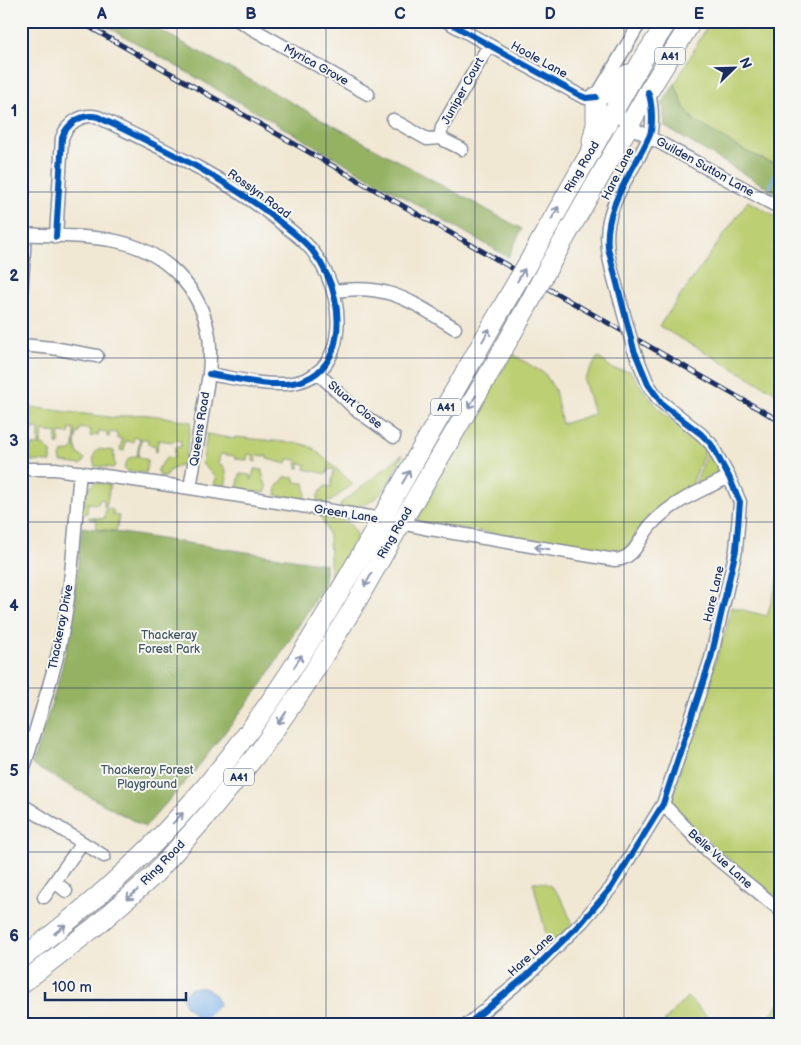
<svg xmlns="http://www.w3.org/2000/svg" width="801" height="1045" viewBox="0 0 801 1045" font-family="'Balsamiq Sans',sans-serif">
<style>
.green{fill:#bccf72;stroke:#6c7f68}
.forest{fill:#95b264;stroke:#587061}
.water{fill:#7db2eb;stroke:#4c70a4}
.lines{fill:none;stroke-linecap:round;stroke-linejoin:round}
.stream{stroke:#7db2eb;stroke-width:3}
.minor-casing{stroke:#868c99;stroke-width:15}
.highway-casing{stroke:#868c99;stroke-width:21}
.minor{stroke:#fff;stroke-width:12}
.highway{stroke:#fff;stroke-width:19}
.rail-casing{stroke:#1b2f5e;stroke-width:5}
.rail{stroke:#f6f6f2;stroke-width:3;stroke-dasharray:9;stroke-linecap:butt}
.minor-bridge-casing{stroke:#868c99;stroke-width:15;stroke-linecap:butt}
.highway-bridge-casing{stroke:#868c99;stroke-width:21;stroke-linecap:butt}
.minor-bridge{stroke:#fff;stroke-width:12}
.highway-bridge{stroke:#fff;stroke-width:19}
.cycleway-casing{stroke:#f6f6f2;stroke-width:9}
.cycleway{stroke:#0057b8;stroke-width:6}
.oneway{stroke:#8d97ae}
.grid{fill:none;stroke:#1b2f5e;stroke-width:1;stroke-opacity:0.55}
.labels{text-anchor:middle;dominant-baseline:central;stroke-width:4;stroke-linejoin:round;paint-order:stroke}
.shield{fill:#f6f6f2;stroke:#5d6b8a;stroke-width:1}
.shield-label{font-size:11px;font-weight:bold;fill:#1b2f5e}
.street-label{font-size:12px;fill:#1b2f5e;stroke:#f6f6f2}
.park-label{font-size:12px;fill:#435763;stroke:#f6f6f2}
.neatline{fill:none;stroke:#1b2f5e;stroke-width:2}
.grid-label{font-size:16px;text-anchor:middle;font-weight:bold;fill:#1b2f5e}
</style>
<rect width="100%" height="100%" fill="#f6f6f2"/>
<filter id="ink" filterUnits="userSpaceOnUse"><feTurbulence type="fractalNoise" baseFrequency=".02" numOctaves="2"/><feDisplacementMap in="SourceGraphic" scale="10" xChannelSelector="R" yChannelSelector="G"/><feConvolveMatrix kernelMatrix="1 2 1 2 8 2 1 2 1" color-interpolation-filters="sRGB"/></filter>
<filter id="wash" filterUnits="userSpaceOnUse"><feTurbulence type="fractalNoise" baseFrequency=".0096" numOctaves="4" result="noise"/><feDisplacementMap in="SourceGraphic" scale="20" xChannelSelector="R" yChannelSelector="G"/><feGaussianBlur stdDeviation="1.12" result="paint"/><feColorMatrix in="noise" values="0 0 0 0 0 0 0 0 0 0 0 0 0 0 0 0 0 1.4 0 .05"/><feComposite in="paint" operator="in"/></filter>
<g filter="url(#wash)">
<rect width="100%" height="100%" fill="#f1e8d4"/>
<path class="green" d="M710,21H780V163L770,162L745,151L695,121L684,107L675,84Z
M748,201L780,219V395L659,326Z
M512,354L545,374L555,390L562,424L594,414L584,380L598,357L613,369L630,371C642,388 654,405 670,419C681,430 695,437 706,448L693,482L694,491L647,517L626,550L622,553H616L416,521Z
M21,406L116,418C142,410 166,418 191,422L185,462L169,471L166,477L160,476L157,470L167,457L174,458L175,447H181V441L175,440L174,442L158,440L157,452H155L156,446L148,444V439H141L138,456L148,460L146,473L126,471L124,466L129,458L137,456L140,438L134,437L133,442L125,441L124,451L120,450L122,439L117,438V433L110,432L109,437H107V432L99,431L98,436L94,435L92,437L90,436L91,430L80,428L79,433H77L75,444L78,454L85,459L81,465L61,462L60,457L62,453L71,451L74,447L75,430L70,429L69,434L60,433L59,444H56L57,433L43,431L41,445L45,446L51,452V462L31,461L29,455L31,446L39,445V429L33,428V432L24,433L23,441H26V443H22L23,454L26,455L24,461L21,462Z
M207,434L235,439V437L303,444L313,448L353,484L327,504L317,502L318,495L325,486L331,487L334,470L328,469L327,474L305,469L306,464L300,463L299,468H297V460L288,459L287,464L267,459V456L257,455L256,462L253,461L254,455L248,454L247,460L235,459V456L220,454L218,465L223,466C228,473 227,480 225,487L214,485L216,478L202,464Z
M99,449L114,451V462L116,464L113,468L95,466C92,460 93,453 99,449Z
M709,450L719,470L716,479L703,485L696,482Z
M403,454C394,473 385,497 363,505C356,507 347,507 340,509L341,503Z
M254,469L263,470V478L267,487L265,493L237,489L240,474L250,475L252,480Z
M285,477L295,478V482L304,483L306,493L304,500L276,495L277,486Z
M96,482L110,485L106,508L104,507V500L100,499L98,504L88,503L87,513H82L84,492Z
M106,509L113,510V515L119,516L116,531L96,529L97,520L89,519V517L104,519Z
M320,515C327,516 336,516 343,519C351,523 357,533 357,542C356,553 334,586 327,598L323,595L331,578L329,536Z
M780,573V901L716,848L671,805L681,767L728,623L731,607L767,616Z
M533,882C537,882 542,882 545,883C561,890 567,911 572,925L549,946Z
M687,997L715,1024H662Z
M780,1002V1024H763Z"/>
<path class="forest" d="M98,21H143L522,229L508,257Z
M675,84L684,107L695,121L745,151L770,162L780,163V195L665,127L663,102Z
M82,527L325,564V583L263,683L194,772L145,827L32,765C43,728 57,692 65,654C73,612 77,570 82,527Z"/>
<path class="water" d="M196,987C208,987 216,993 219,1005L204,1018L199,1020L185,1005L182,996L190,989Z"/>
<g class="lines">
<path class="stream" d="M770,187L779,164"/>
</g>
</g>
<g filter="url(#ink)">
<g class="lines">
<g class="minor-casing">
<path id="minor" d="M239,21L368,94
M446,21L579,95L586,98L596,97L641,21
M618,104L619,116L629,126L780,208
M393,120L427,139L440,138L442,127L489,45
M440,138L462,149
M21,234C52,236 86,235 116,241C164,251 201,287 209,336C211,348 210,361 209,374L190,488
M56,237L62,138C67,123 82,113 98,117C161,148 219,174 275,218C288,229 304,239 314,253C334,280 344,317 333,350C313,403 250,380 209,374
M334,291C389,283 410,301 455,328
M21,296L25,235
M623,311C616,282 602,249 609,220C616,189 637,165 649,137C654,127 652,101 648,92
M21,345L53,348L97,356
M317,372L355,409L394,437
M21,469H55L190,488L382,519L424,528L615,560C635,559 639,539 650,526C671,502 702,490 729,477
M21,777C34,736 47,695 58,653C72,594 74,533 80,472
M21,804L104,856
M663,804L709,852L780,910
M55,882L66,891
M44,897L82,843
M468,1024L531,972L582,922L611,888L663,804L711,658L736,550L740,502L729,477L711,444L701,434L659,400L648,384L634,350"/>
</g>
<g class="highway-casing">
<path id="highway" d="M592,141L596,124V97L609,92L628,74
M532,256L643,59L668,21
M549,266L648,92L692,21
M21,959C80,913 136,866 185,810C265,722 325,619 383,516C425,442 467,368 510,294
M21,984L96,926L154,875L209,813L261,749L306,684L351,611L401,523L497,360L528,305"/>
</g>
<use href="#minor" class="minor"/>
<use href="#highway" class="highway"/>
<g class="rail-casing">
<path id="rail" d="M79,21L780,421"/>
</g>
<use href="#rail" class="rail"/>
<g class="minor-bridge-casing">
<path id="minor-bridge" d="M623,311L634,350"/>
</g>
<g class="highway-bridge-casing">
<path id="highway-bridge" d="M510,294L532,256
M528,305L549,266"/>
</g>
<use href="#minor-bridge" class="minor-bridge"/>
<use href="#highway-bridge" class="highway-bridge"/>
<g class="cycleway-casing">
<path id="cycleway" d="M446,21L579,95L586,98L596,97
M56,237L62,138C67,123 82,113 98,117C161,148 219,174 275,218C288,229 304,239 314,253C334,280 344,317 333,350C313,403 250,380 209,374
M468,1024L531,972L582,922L611,888L663,804L711,658L736,550L740,502L729,477L711,444L701,434L663,405L648,384L634,350L608,248C604,205 632,174 649,137C654,127 652,101 648,92"/>
</g>
<use href="#cycleway" class="cycleway"/>
</g>
<defs><path id="oneway-shaft" d="M-6 0H5M1.5-3L5.5 0L1.5 3" fill="none" stroke-width="1.6" stroke-linecap="round" stroke-linejoin="round" transform="scale(1.25)"/></defs>
<g class="oneway">
<use href="#oneway-shaft" transform="translate(555 213) rotate(-61)"/>
<use href="#oneway-shaft" transform="translate(521 275) rotate(-60)"/>
<use href="#oneway-shaft" transform="translate(486 335) rotate(-60)"/>
<use href="#oneway-shaft" transform="translate(472 402) rotate(121)"/>
<use href="#oneway-shaft" transform="translate(406 477) rotate(-60)"/>
<use href="#oneway-shaft" transform="translate(542 548) rotate(-171)"/>
<use href="#oneway-shaft" transform="translate(368 580) rotate(119)"/>
<use href="#oneway-shaft" transform="translate(298 661) rotate(-58)"/>
<use href="#oneway-shaft" transform="translate(282 718) rotate(125)"/>
<use href="#oneway-shaft" transform="translate(178 818) rotate(-46)"/>
<use href="#oneway-shaft" transform="translate(132 895) rotate(139)"/>
<use href="#oneway-shaft" transform="translate(60 929) rotate(-38)"/>
</g>
</g>
<path class="grid" d="M177,21V1024M326,21V1024M475,21V1024M624,21V1024M21,192H780M21,358H780M21,522H780M21,688H780M21,852H780"/>
<g class="labels">
<g class="shield">
<rect x="655" y="47.5" width="30" height="17" rx="4"/>
<rect x="431" y="398.5" width="30" height="17" rx="4"/>
<rect x="224" y="768.5" width="30" height="17" rx="4"/>
</g>
<g class="shield-label">
<text x="670" y="56">A41</text>
<text x="446" y="407">A41</text>
<text x="239" y="777">A41</text>
</g>
<g class="street-label">
<text transform="translate(539 60) rotate(29)">Hoole Lane</text>
<text transform="translate(316 65) rotate(29)">Myrica Grove</text>
<text transform="translate(463 91) rotate(-61)">Juniper Court</text>
<text transform="translate(582 167) rotate(-60)">Ring Road</text>
<text transform="translate(705 167) rotate(29)">Guilden Sutton Lane</text>
<text transform="translate(618 174) rotate(-63)">Hare Lane</text>
<text transform="translate(259 194) rotate(36)">Rosslyn Road</text>
<text transform="translate(355 405) rotate(40)">Stuart Close</text>
<text transform="translate(200 429) rotate(-81)">Queens Road</text>
<text transform="translate(346 514) rotate(9)">Green Lane</text>
<text transform="translate(395 533) rotate(-60)">Ring Road</text>
<text transform="translate(714 594) rotate(-77)">Hare Lane</text>
<text transform="translate(61 627) rotate(-79)">Thackeray Drive</text>
<text transform="translate(720 859) rotate(42)">Belle Vue Lane</text>
<text transform="translate(163 863) rotate(-46)">Ring Road</text>
<text transform="translate(531 955) rotate(-43)">Hare Lane</text>
</g>
<g class="park-label">
<text x="169" y="635">Thackeray<tspan x="169" dy="14">Forest Park</tspan></text>
<text x="147" y="770">Thackeray Forest<tspan x="147" dy="14">Playground</tspan></text>
</g>
</g>
<rect width="801" height="1045" fill="none" stroke="#f6f6f2" stroke-width="55"/>
<g transform="translate(734 68) rotate(67)" stroke="#f6f6f2" stroke-width="4" paint-order="stroke">
<path d="M0-4L9 19L0 12L-9 19Z" fill="#1b2f5e"/>
<text y="-8" font-size="14" font-weight="bold" text-anchor="middle" fill="#1b2f5e">N</text>
</g>
<path d="M45 992v8h141v-8" fill="none" stroke="#1b2f5e" stroke-width="2.5"/>
<text x="52" y="992" font-size="15" fill="#1b2f5e" stroke="#f6f6f2" stroke-width="4" paint-order="stroke">100 m</text>
<rect x="28" y="28" width="746" height="990" class="neatline"/>
<g class="grid-label">
<text x="102" y="19">A</text>
<text x="251" y="19">B</text>
<text x="400" y="19">C</text>
<text x="550" y="19">D</text>
<text x="699" y="19">E</text>
<text x="14" y="116">1</text>
<text x="14" y="281">2</text>
<text x="14" y="446">3</text>
<text x="14" y="611">4</text>
<text x="14" y="776">5</text>
<text x="14" y="941">6</text>
</g>
</svg>
